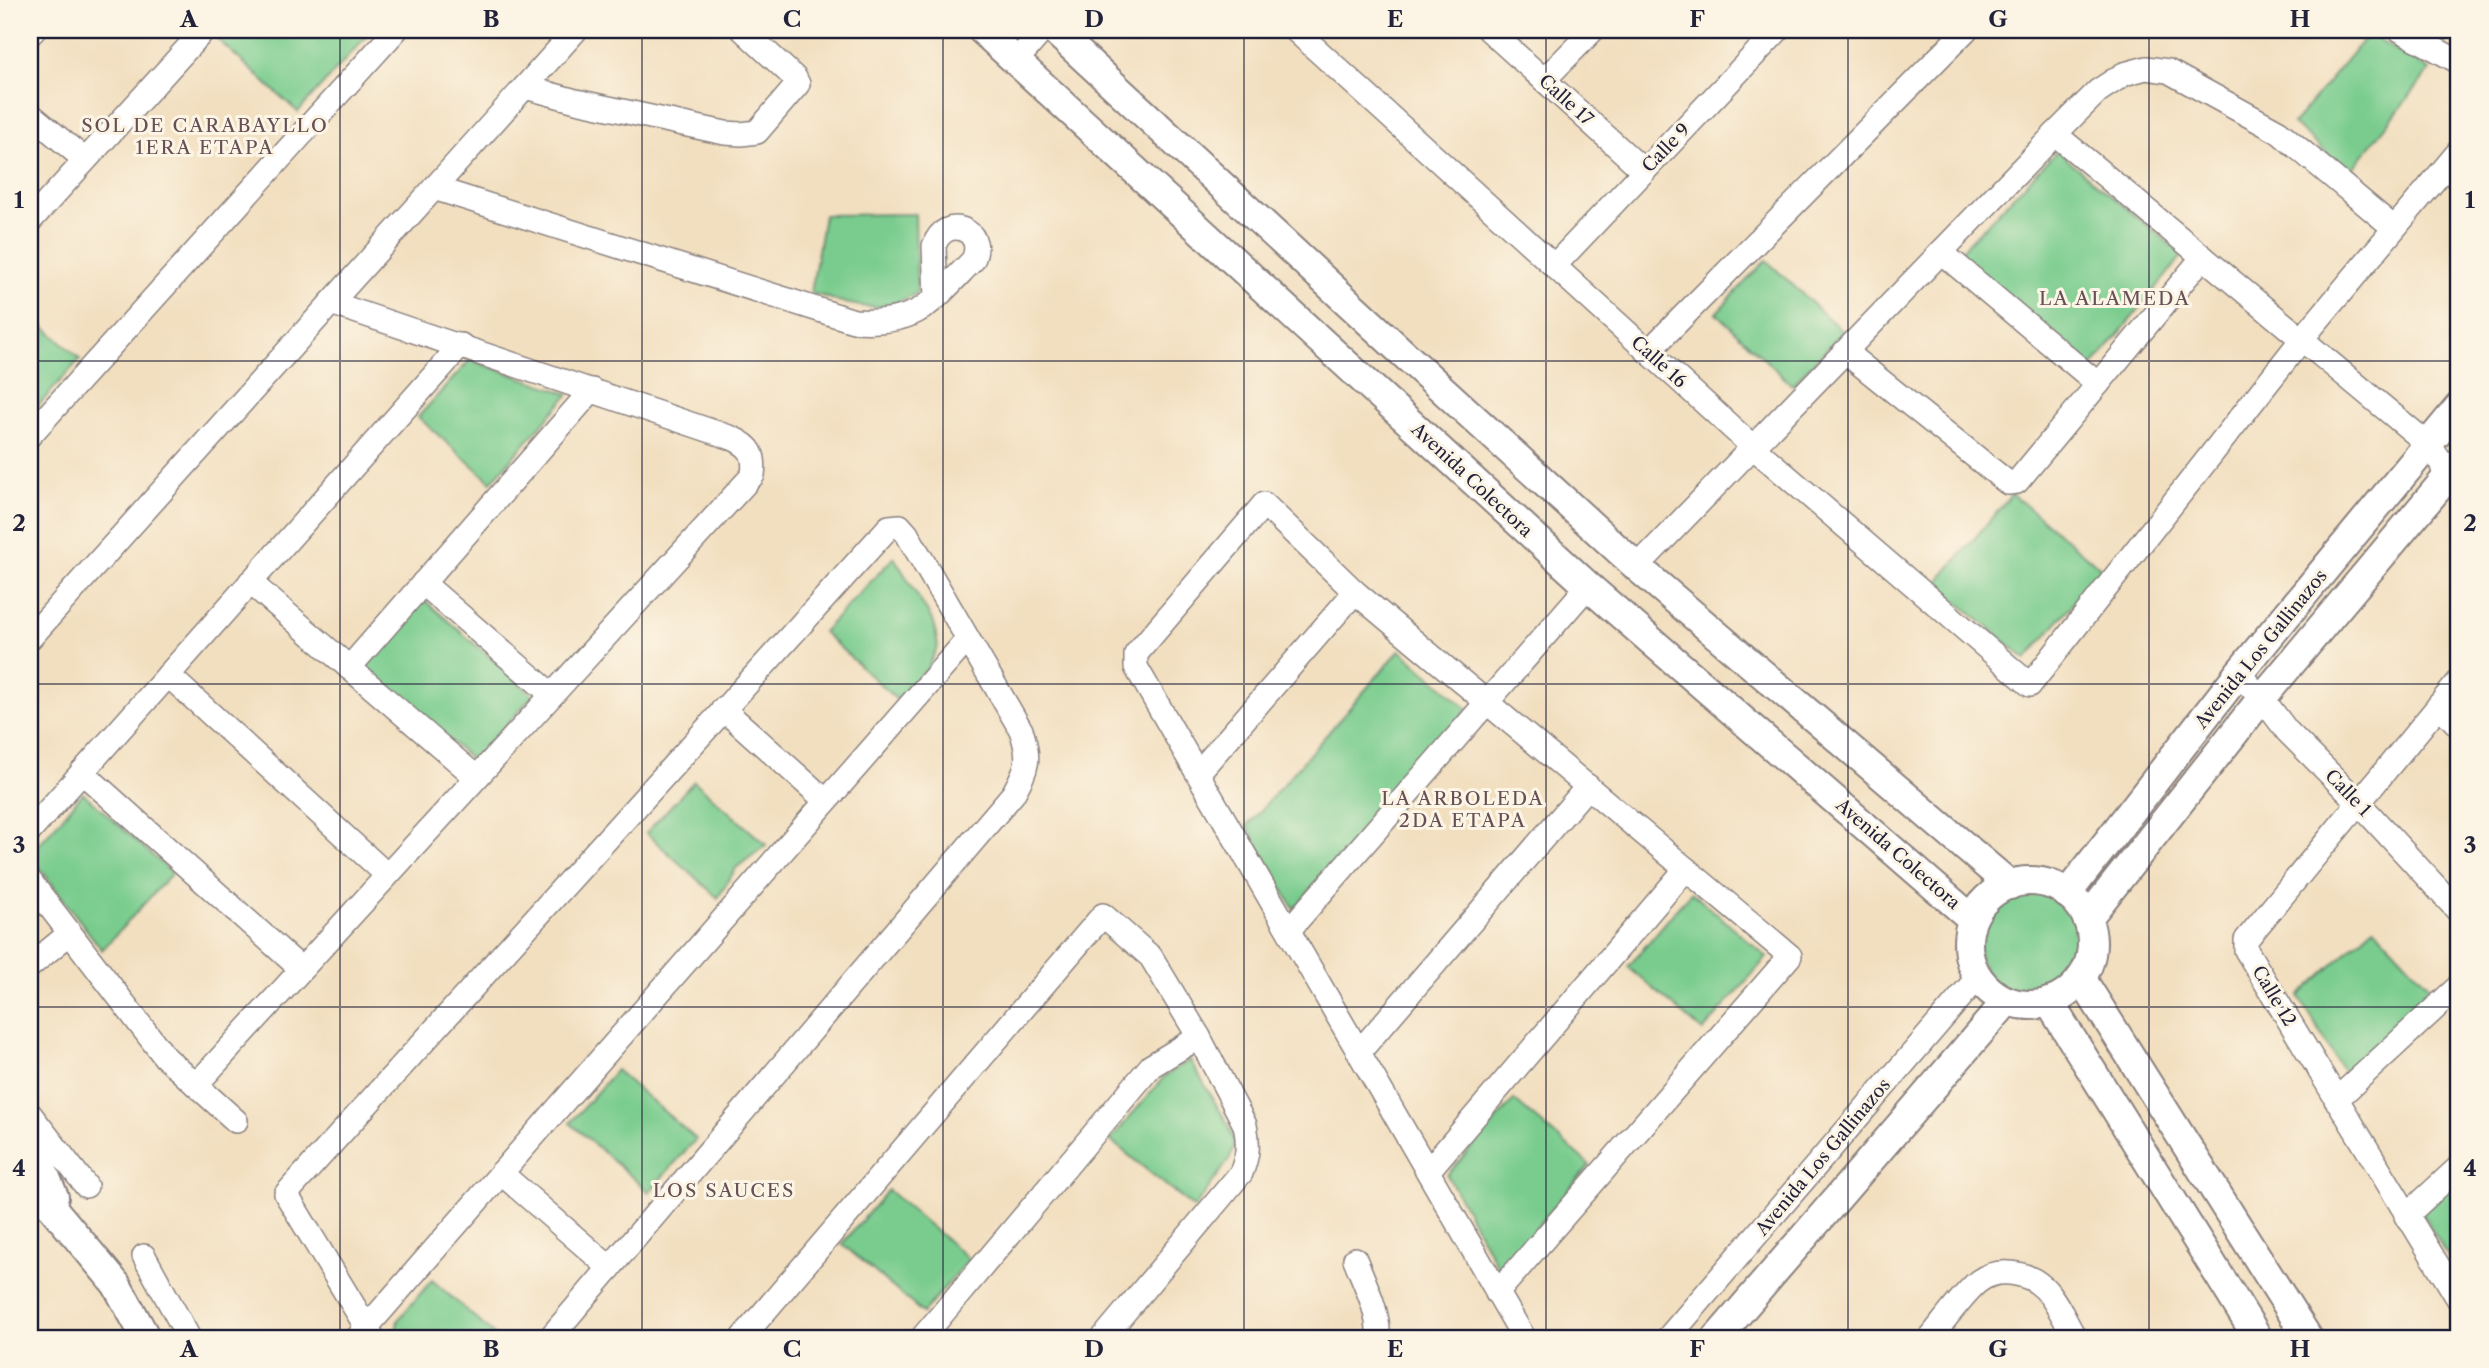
<svg xmlns="http://www.w3.org/2000/svg" width="2489" height="1368" font-family="'Libre Caslon Text',serif">
  <style>
    .green { fill: #79cc8e; stroke: #4e7764; stroke-width: 2 }
    .lines { fill: none; stroke-linecap: round; stroke-linejoin: round }
    .minor-casing { stroke: #8a807e; stroke-width: 26 }
    .tertiary-casing { stroke: #8a807e; stroke-width: 32 }
    .minor { stroke: #fff; stroke-width: 23 }
    .tertiary { stroke: #fff; stroke-width: 28 }
    .grid { fill: none; stroke: #22223b; stroke-width: 2; stroke-opacity: 0.55 }
    .labels { text-anchor: middle; dominant-baseline: central; stroke-width: 6; stroke-linejoin: round; paint-order: stroke }
    .street-label { font-size: 18px; fill: #22223b; stroke: #fcf5e5 }
    .neighbourhood-label { font-size: 19px; letter-spacing: 2px; fill: #665055; stroke: #fcf5e5 }
    .neatline { fill: none; stroke: #22223b; stroke-width: 2.5 }
    .grid-label { font-size: 23px; text-anchor: middle; font-weight: bold; fill: #22223b }
  </style>
  <rect width="100%" height="100%" fill="#fcf5e5"/>
  <filter id="ink" filterUnits="userSpaceOnUse"><feTurbulence type="fractalNoise" baseFrequency=".0143" numOctaves="2"/><feDisplacementMap in="SourceGraphic" scale="14" xChannelSelector="R" yChannelSelector="G"/><feConvolveMatrix kernelMatrix="1 2 1 2 8 2 1 2 1" color-interpolation-filters="sRGB"/></filter>
  <filter id="wash" filterUnits="userSpaceOnUse"><feTurbulence type="fractalNoise" baseFrequency=".00686" numOctaves="4" result="noise"/><feDisplacementMap in="SourceGraphic" scale="28" xChannelSelector="R" yChannelSelector="G"/><feGaussianBlur stdDeviation="1.57" result="paint"/><feColorMatrix in="noise" values="0 0 0 0 0 0 0 0 0 0 0 0 0 0 0 0 0 1.4 0 .05"/><feComposite in="paint" operator="in"/></filter>
  <g filter="url(#wash)">
    <rect width="100%" height="100%" fill="#f2dfc0"/>
    <g class="green">
      <path d="M 224,30 L 372,30 L 298,112 L 216,38 Z"/>
      <path d="M 2368,34 L 2430,70 L 2349,173 L 2293,124 Z"/>
      <path d="M 2057,151 L 2183,255 L 2092,367 L 1957,255 Z"/>
      <path d="M 915,214 L 917,293 C 874,317 855,305 811,293 L 824,215 Z"/>
      <path d="M 1766,260 L 1843,332 L 1792,385 L 1716,313 Z"/>
      <path d="M 30,314 L 80,359 L 30,415 Z"/>
      <path d="M 470,360 L 569,394 L 491,482 L 418,417 Z"/>
      <path d="M 2012,494 L 2102,569 L 2026,659 L 1936,584 Z"/>
      <path d="M 894,557 L 934,623 L 938,646 L 927,669 L 897,700 L 823,632 Z"/>
      <path d="M 422,598 L 533,695 L 474,762 L 363,665 Z"/>
      <path d="M 1400,650 L 1468,709 L 1294,909 L 1247,826 Z"/>
      <path d="M 694,781 L 766,845 L 736,868 L 718,898 L 646,833 Z"/>
      <path d="M 83,793 L 172,873 L 102,950 L 30,855 Z"/>
      <circle cx="2030" cy="944" r="52"/>
      <path d="M 1691,892 L 1767,957 L 1703,1031 L 1628,967 Z"/>
      <path d="M 2374,927 L 2439,997 L 2349,1082 L 2299,996 Z"/>
      <path d="M 1190,1060 L 1229,1126 L 1235,1144 L 1229,1160 L 1194,1208 L 1110,1140 L 1164,1077 Z"/>
      <path d="M 616,1070 L 696,1139 L 649,1192 L 570,1123 Z"/>
      <path d="M 1514,1100 L 1590,1165 L 1500,1271 L 1447,1175 Z"/>
      <path d="M 2459,1179 L 2459,1274 L 2422,1213 Z"/>
      <path d="M 888,1190 L 969,1259 L 923,1313 L 842,1244 Z"/>
      <path d="M 432,1280 L 498,1338 L 395,1338 L 398,1320 Z"/>
    </g>
  </g>
  <g filter="url(#ink)">
    <g class="lines">
      <g class="minor-casing">
        <g id="minor">
          <path d="M 1295,30 L 1753,447 L 2030,685 L 2302,339 L 2459,151"/>
          <path d="M 1489,30 L 1644,171"/>
          <path d="M 2400,30 L 2459,62"/>
          <path d="M 30,34 L 34,30"/>
          <path d="M 1016,61 L 1043,30"/>
          <path d="M 1544,80 L 1593,30"/>
          <path d="M 525,87 L 576,101 L 725,133 L 741,134 L 757,132 L 798,84 L 795,78 L 743,30"/>
          <path d="M 30,114 L 85,160"/>
          <path d="M 2055,134 L 2429,445 L 2441,462 L 2446,480"/>
          <path d="M 434,188 L 854,321 C 919,325 931,303 973,260 C 987,230 945,213 934,246 L 936,298"/>
          <path d="M 30,221 L 204,30"/>
          <path d="M 1941,252 L 2098,384"/>
          <path d="M 1554,266 L 1778,30"/>
          <path d="M 1648,352 L 1966,30"/>
          <path d="M 1845,352 L 2008,483 L 2017,482 L 2203,257"/>
          <path d="M 30,435 L 396,30"/>
          <path d="M 1637,567 L 2055,134 L 2098,91 L 2124,74 L 2146,68 L 2168,71 L 2279,132 L 2394,228"/>
          <path d="M 250,582 L 476,777"/>
          <path d="M 423,583 L 552,695"/>
          <path d="M 30,638 L 576,30"/>
          <path d="M 349,668 L 592,390"/>
          <path d="M 2238,674 L 2262,698 L 2287,731 L 2358,802 L 2459,912"/>
          <path d="M 168,675 L 387,875"/>
          <path d="M 2459,681 L 2246,940 L 2246,950 L 2459,1300"/>
          <path d="M 2439,705 L 2459,726"/>
          <path d="M 723,709 L 826,801"/>
          <path d="M 82,772 L 301,969"/>
          <path d="M 1198,773 L 1355,592"/>
          <path d="M 30,831 L 461,345"/>
          <path d="M 30,881 L 165,1057 L 236,1121"/>
          <path d="M 1289,930 L 1588,586"/>
          <path d="M 30,966 L 70,933"/>
          <path d="M 1360,1051 L 1588,786"/>
          <path d="M 196,1085 L 753,475 C 756,454 750,446 732,438 L 331,303"/>
          <path d="M 2336,1100 L 2459,986"/>
          <path d="M 30,1114 L 86,1186"/>
          <path d="M 1428,1171 L 1686,869"/>
          <path d="M 501,1173 L 610,1268"/>
          <path d="M 2406,1216 L 2459,1167"/>
          <path d="M 144,1256 L 189,1338"/>
          <path d="M 1355,1259 C 1364,1282 1380,1313 1378,1338"/>
          <path d="M 1497,1293 L 1790,956 L 1355,592 L 1264,504 L 1136,654 L 1136,667 L 1524,1338"/>
          <path d="M 359,1336 L 967,640"/>
          <path d="M 373,1338 L 286,1194 L 889,527 L 900,526 L 907,534 L 1021,730 C 1031,759 1028,767 1013,794 L 550,1338"/>
          <path d="M 742,1338 L 1103,915 L 1151,957 L 1199,1037 L 1245,1125 C 1249,1144 1248,1156 1241,1173 L 1103,1338"/>
          <path d="M 922,1338 L 1151,1066 L 1199,1037"/>
          <path d="M 1668,1338 L 1978,977"/>
          <path d="M 1930,1338 C 1941,1325 1966,1290 1979,1281 C 1998,1267 2028,1272 2044,1288 C 2057,1301 2066,1323 2075,1338"/>
        </g>
      </g>
      <g class="tertiary-casing">
        <g id="tertiary">
          <path d="M 982,30 L 1588,586 L 1972,919"/>
          <path d="M 1054,30 L 1406,356 L 1637,567 L 2010,885"/>
          <circle cx="2030" cy="943" r="62"/>
          <path d="M 2067,894 L 2238,674 L 2459,407"/>
          <path d="M 2087,919 L 2262,698 L 2459,463"/>
          <path d="M 2081,978 L 2308,1338"/>
          <path d="M 2049,1002 L 2258,1338"/>
          <path d="M 30,1140 L 54,1197"/>
          <path d="M 30,1181 L 116,1284 L 146,1338"/>
          <path d="M 1717,1338 L 2007,1001"/>
        </g>
      </g>
      <use href="#minor" class="minor"/>
      <use href="#tertiary" class="tertiary"/>
    </g>
  </g>
  <path class="grid" d="M 340,30 L 340,1338M 642,30 L 642,1338M 943,30 L 943,1338M 1244,30 L 1244,1338M 1546,30 L 1546,1338M 1848,30 L 1848,1338M 2149,30 L 2149,1338M 30,361 L 2459,361M 30,684 L 2459,684M 30,1007 L 2459,1007"/>
  <g class="labels">
    <g class="street-label">
      <text transform="translate(1566 100) rotate(42)">Calle 17</text>
      <text transform="translate(1666 148) rotate(-46)">Calle 9</text>
      <text transform="translate(1659 362) rotate(42)">Calle 16</text>
      <text transform="translate(1472 480) rotate(43)">Avenida Colectora</text>
      <text transform="translate(2261 649) rotate(-51)">Avenida Los Gallinazos</text>
      <text transform="translate(2348 793) rotate(46)">Calle 1</text>
      <text transform="translate(1898 854) rotate(41)">Avenida Colectora</text>
      <text transform="translate(2274 996) rotate(59)">Calle 12</text>
      <text transform="translate(1823 1157) rotate(-50)">Avenida Los Gallinazos</text>
    </g>
    <g class="neighbourhood-label">
      <text x="205" y="125">SOL DE CARABAYLLO<tspan x="205" dy="22">1ERA ETAPA</tspan></text>
      <text x="2115" y="298">LA ALAMEDA</text>
      <text x="1463" y="798">LA ARBOLEDA<tspan x="1463" dy="22">2DA ETAPA</tspan></text>
      <text x="724" y="1190">LOS SAUCES</text>
    </g>
  </g>
  <rect width="2489" height="1368" fill="none" stroke="#fcf5e5" stroke-width="77"/>
  <rect x="38" y="38" width="2412" height="1292" class="neatline"/>
  <g class="grid-label">
    <text x="189" y="27">A</text>
    <text x="491" y="27">B</text>
    <text x="792" y="27">C</text>
    <text x="1094" y="27">D</text>
    <text x="1395" y="27">E</text>
    <text x="1697" y="27">F</text>
    <text x="1998" y="27">G</text>
    <text x="2300" y="27">H</text>
    <text x="19" y="208">1</text>
    <text x="2470" y="208">1</text>
    <text x="19" y="531">2</text>
    <text x="2470" y="531">2</text>
    <text x="19" y="853">3</text>
    <text x="2470" y="853">3</text>
    <text x="19" y="1176">4</text>
    <text x="2470" y="1176">4</text>
    <text x="189" y="1357">A</text>
    <text x="491" y="1357">B</text>
    <text x="792" y="1357">C</text>
    <text x="1094" y="1357">D</text>
    <text x="1395" y="1357">E</text>
    <text x="1697" y="1357">F</text>
    <text x="1998" y="1357">G</text>
    <text x="2300" y="1357">H</text>
  </g>
</svg>
